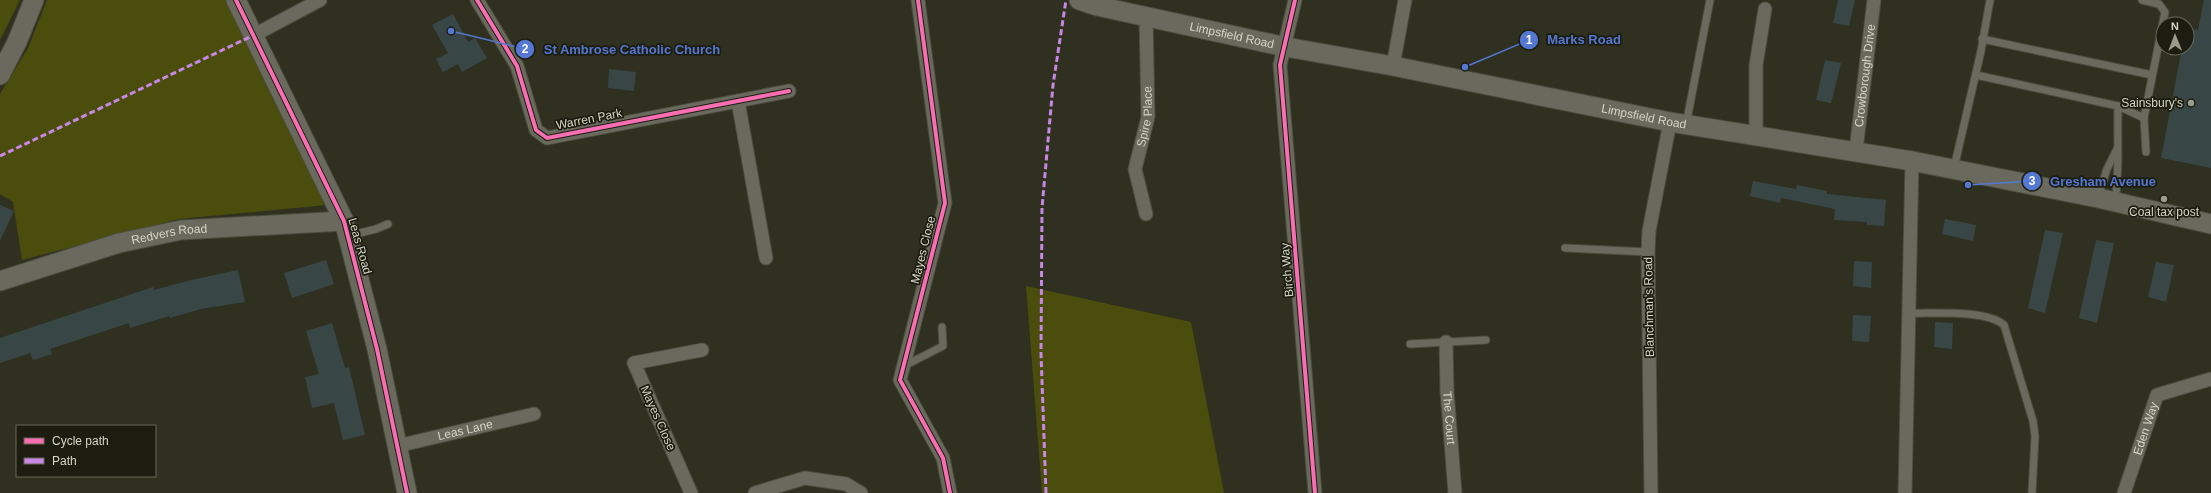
<svg xmlns="http://www.w3.org/2000/svg" width="2211" height="493" font-family="Helvetica,sans-serif">
  <style>
    .green { fill: #4a4d0b }
    .building { fill: #384746 }
    .lines { fill: none; stroke-linecap: round; stroke-linejoin: round }
    .lane-casing { stroke: #4b4c3e; stroke-width: 9 }
    .street-casing { stroke: #4b4c3e; stroke-width: 15 }
    .secondary-casing { stroke: #4b4c3e; stroke-width: 21 }
    .lane { stroke: #696a5d; stroke-width: 7 }
    .street { stroke: #696a5d; stroke-width: 13 }
    .secondary { stroke: #696a5d; stroke-width: 19 }
    .quiet { stroke: #c787e3; stroke-width: 3; stroke-dasharray: 6 3; stroke-linecap: butt }
    .cycleway-casing { stroke: #1c1d10; stroke-width: 6 }
    .cycleway { stroke: #f96db3; stroke-width: 4 }
    .poi-dot { fill: #9a9c8b; stroke: #1c1d10; stroke-width: 1.5 }
    .labels { text-anchor: middle; dominant-baseline: central; stroke-width: 3.5; stroke-linejoin: round; paint-order: stroke }
    .street-label { font-size: 12px; fill: #d4d6c4; stroke: #1c1d10 }
    .poi-label { font-size: 12px; fill: #d4d6c4; stroke: #1c1d10; text-anchor: end }
    .leader { fill: none; stroke: #5477d2; stroke-width: 1.5 }
    .callout-dot { fill: #5477d2; stroke: #1c1d10; stroke-width: 1.5 }
    .mark-label { font-size: 12px; text-anchor: middle; font-weight: bold; fill: #fff }
    .callout-label { font-size: 13px; text-anchor: middle; font-weight: bold; fill: #5477d2; stroke: #1c1d10; stroke-width: 3.5; stroke-linejoin: round; paint-order: stroke }
  </style>
  <rect width="100%" height="100%" fill="#2f3020"/>
  <g class="green">
    <path d="M 0,0 L 20,0 L 0,40 Z"/>
    <path d="M 47,0 L 230,0 L 327,205 L 179,219 L 22,260 L 13,202 L 0,194 L 0,94 L 28,48 Z"/>
    <path d="M 1026,286 L 1191,322 L 1224,493 L 1042,493 Z"/>
  </g>
  <g class="building">
    <path d="M 1838,0 L 1855,0 L 1849,26 L 1833,23 Z"/>
    <path d="M 2204,0 L 2211,0 L 2211,168 L 2161,158 L 2182,48 L 2187,48 L 2187,28 L 2198,30 Z"/>
    <path d="M 453,14 L 468,42 L 475,38 L 487,58 L 462,72 L 458,64 L 443,72 L 436,59 L 448,53 L 432,25 Z"/>
    <path d="M 1825,60 L 1841,63 L 1831,103 L 1816,100 Z"/>
    <path d="M 609,69 L 636,72 L 634,91 L 608,88 Z"/>
    <path d="M 1753,181 L 1796,189 L 1797,185 L 1827,191 L 1827,194 L 1886,200 L 1884,226 L 1867,225 L 1867,222 L 1834,220 L 1835,209 L 1781,198 L 1780,203 L 1750,196 Z"/>
    <path d="M 0,205 L 14,211 L 0,241 Z"/>
    <path d="M 1945,219 L 1976,225 L 1973,241 L 1942,234 Z"/>
    <path d="M 2045,230 L 2063,233 L 2045,313 L 2028,308 Z"/>
    <path d="M 2096,240 L 2114,243 L 2097,323 L 2079,318 Z"/>
    <path d="M 326,260 L 334,284 L 292,298 L 284,273 Z"/>
    <path d="M 1854,261 L 1872,262 L 1871,288 L 1853,286 Z"/>
    <path d="M 2156,262 L 2174,265 L 2166,302 L 2148,297 Z"/>
    <path d="M 238,270 L 245,302 L 201,309 L 170,318 L 169,316 L 130,328 L 129,323 L 50,349 L 52,354 L 33,360 L 30,353 L 0,363 L 0,338 L 153,287 L 154,290 L 191,280 Z"/>
    <path d="M 1853,315 L 1871,316 L 1869,342 L 1852,341 Z"/>
    <path d="M 1935,322 L 1953,323 L 1952,349 L 1934,347 Z"/>
    <path d="M 332,323 L 345,368 L 349,367 L 365,435 L 343,440 L 334,403 L 312,408 L 305,377 L 319,374 L 306,331 Z"/>
  </g>
  <g class="lines">
    <g class="lane-casing">
      <g id="lane">
        <path d="M 2142,0 L 2159,4 L 2165,12 L 2144,118 L 2146,152"/>
        <path d="M 1982,39 L 2152,75"/>
        <path d="M 1976,75 L 2118,106 L 2144,118"/>
        <path d="M 1686,125 L 1710,0"/>
        <path d="M 1954,168 L 1981,51 L 1990,0"/>
        <path d="M 2098,197 L 2107,169 L 2117,149"/>
        <path d="M 2115,201 C 2120,169 2117,138 2118,106"/>
        <path d="M 348,236 L 376,229 L 388,224"/>
        <path d="M 1565,248 L 1648,252"/>
        <path d="M 1909,313 C 1933,314 1985,309 2004,325 L 2033,421 L 2035,436 L 2032,493"/>
        <path d="M 1410,344 L 1486,340"/>
        <path d="M 904,366 L 943,346 L 942,327"/>
      </g>
    </g>
    <g class="street-casing">
      <g id="street">
        <path d="M 477,0 L 517,66 L 536,130 L 547,138 L 789,91"/>
        <path d="M 918,0 L 945,203 L 900,380 L 943,458 L 950,493"/>
        <path d="M 1295,0 L 1280,65 L 1315,493"/>
        <path d="M 254,35 L 320,0"/>
        <path d="M 1393,66 L 1405,0"/>
        <path d="M 738,101 L 766,258"/>
        <path d="M 1756,135 L 1756,65 L 1765,9"/>
        <path id="s1" d="M 1856,150 L 1874,0"/>
        <path id="s2" d="M 1146,214 L 1135,169 L 1148,117 L 1146,17"/>
        <path id="s3" d="M 1446,342 L 1447,391 L 1455,493"/>
        <path id="s4" d="M 397,446 L 534,414"/>
        <path d="M 691,493 L 634,363 L 702,350"/>
        <path d="M 755,493 L 805,478 L 846,484 L 861,493"/>
        <path d="M 1651,493 L 1648,252 L 1649,231 L 1670,122"/>
        <path d="M 1905,493 L 1912,161"/>
        <path id="s5" d="M 2124,493 L 2157,395 L 2211,379"/>
      </g>
    </g>
    <g class="secondary-casing">
      <g id="secondary">
        <path d="M 236,0 L 344,221 L 377,349 L 407,493"/>
        <path id="s6" d="M 1079,0 L 1097,6 L 1286,47 L 1393,66 L 1670,122 L 1912,161 L 2098,198 L 2211,224"/>
        <path d="M 0,75 L 17,42 L 34,0"/>
        <path id="s7" d="M 0,281 L 119,243 L 181,230 L 344,221"/>
      </g>
    </g>
    <use href="#lane" class="lane"/>
    <use href="#street" class="street"/>
    <use href="#secondary" class="secondary"/>
    <g class="quiet">
      <path d="M 0,156 L 254,35"/>
      <path d="M 1046,493 L 1041,353 L 1042,208 L 1053,85 L 1066,0"/>
    </g>
    <g class="cycleway-casing">
      <g id="cycleway">
        <path d="M 236,0 L 344,221 L 377,349 L 407,493"/>
        <path d="M 477,0 L 517,66 L 536,130 L 547,138 L 789,91"/>
        <path d="M 918,0 L 945,203 L 900,380 L 943,458 L 950,493"/>
        <path d="M 1295,0 L 1280,65 L 1315,493"/>
      </g>
    </g>
    <use href="#cycleway" class="cycleway"/>
  </g>
  <g class="poi-dot">
    <circle cx="2191" cy="103" r="4"/>
    <circle cx="2164" cy="199" r="4"/>
  </g>
  <g class="labels">
    <g class="street-label">
      <text stroke="none"><textPath href="#s6" startOffset="157">Limpsfield Road</textPath></text>
      <text stroke="none"><textPath href="#s1" startOffset="75">Crowborough Drive</textPath></text>
      <text stroke="none"><textPath href="#s2" startOffset="100">Spire Place</textPath></text>
      <text stroke="none"><textPath href="#s6" startOffset="577">Limpsfield Road</textPath></text>
      <text transform="translate(589 119) rotate(-11)">Warren Park</text>
      <text stroke="none"><textPath href="#s7" startOffset="176">Redvers Road</textPath></text>
      <text transform="translate(360 246) rotate(74)">Leas Road</text>
      <text transform="translate(923 250) rotate(-76)">Mayes Close</text>
      <text transform="translate(1287 270) rotate(-95)">Birch Way</text>
      <text transform="translate(1649 307) rotate(-91)">Blanchman's Road</text>
      <text transform="translate(658 418) rotate(66)">Mayes Close</text>
      <text stroke="none"><textPath href="#s3" startOffset="76">The Court</textPath></text>
      <text stroke="none"><textPath href="#s5" startOffset="68">Eden Way</textPath></text>
      <text stroke="none"><textPath href="#s4" startOffset="70">Leas Lane</textPath></text>
    </g>
    <g class="poi-label">
      <text x="2183" y="103">Sainsbury's</text>
      <text x="2164" y="212" text-anchor="middle">Coal tax post</text>
    </g>
  </g>
  <path class="leader" d="M1465 67L1529 40M451 31L525 49M1968 185L2032 181"/>
  <g class="callout-dot">
    <circle cx="1465" cy="67" r="4"/>
    <circle cx="451" cy="31" r="4"/>
    <circle cx="1968" cy="185" r="4"/>
    <circle cx="1529" cy="40" r="10"/>
    <circle cx="525" cy="49" r="10"/>
    <circle cx="2032" cy="181" r="10"/>
  </g>
  <g class="mark-label">
    <text x="1529" y="44">1</text>
    <text x="525" y="53">2</text>
    <text x="2032" y="185">3</text>
  </g>
  <g class="callout-label">
    <text x="1584" y="44">Marks Road</text>
    <text x="632" y="54">St Ambrose Catholic Church</text>
    <text x="2103" y="186">Gresham Avenue</text>
  </g>
  <rect x="16" y="425" width="140" height="52" fill="#1c1d10" stroke="#666758"/>
  <rect x="24" y="438" width="20" height="6" fill="#f96db3" stroke="#666758"/>
  <text x="52" y="445" font-size="12" fill="#d4d6c4">Cycle path</text>
  <rect x="24" y="458" width="20" height="6" fill="#c787e3" stroke="#666758"/>
  <text x="52" y="465" font-size="12" fill="#d4d6c4">Path</text>
  <g transform="translate(2175 36) rotate(359)"><circle r="19" fill="#1c1d10" stroke="#666758"/>
  <path d="M0-3L7 15L0 10L-7 15Z" fill="#9a9c8b"/>
  <text y="-6" font-size="11" font-weight="bold" text-anchor="middle" fill="#d4d6c4">N</text>
  </g>
</svg>
